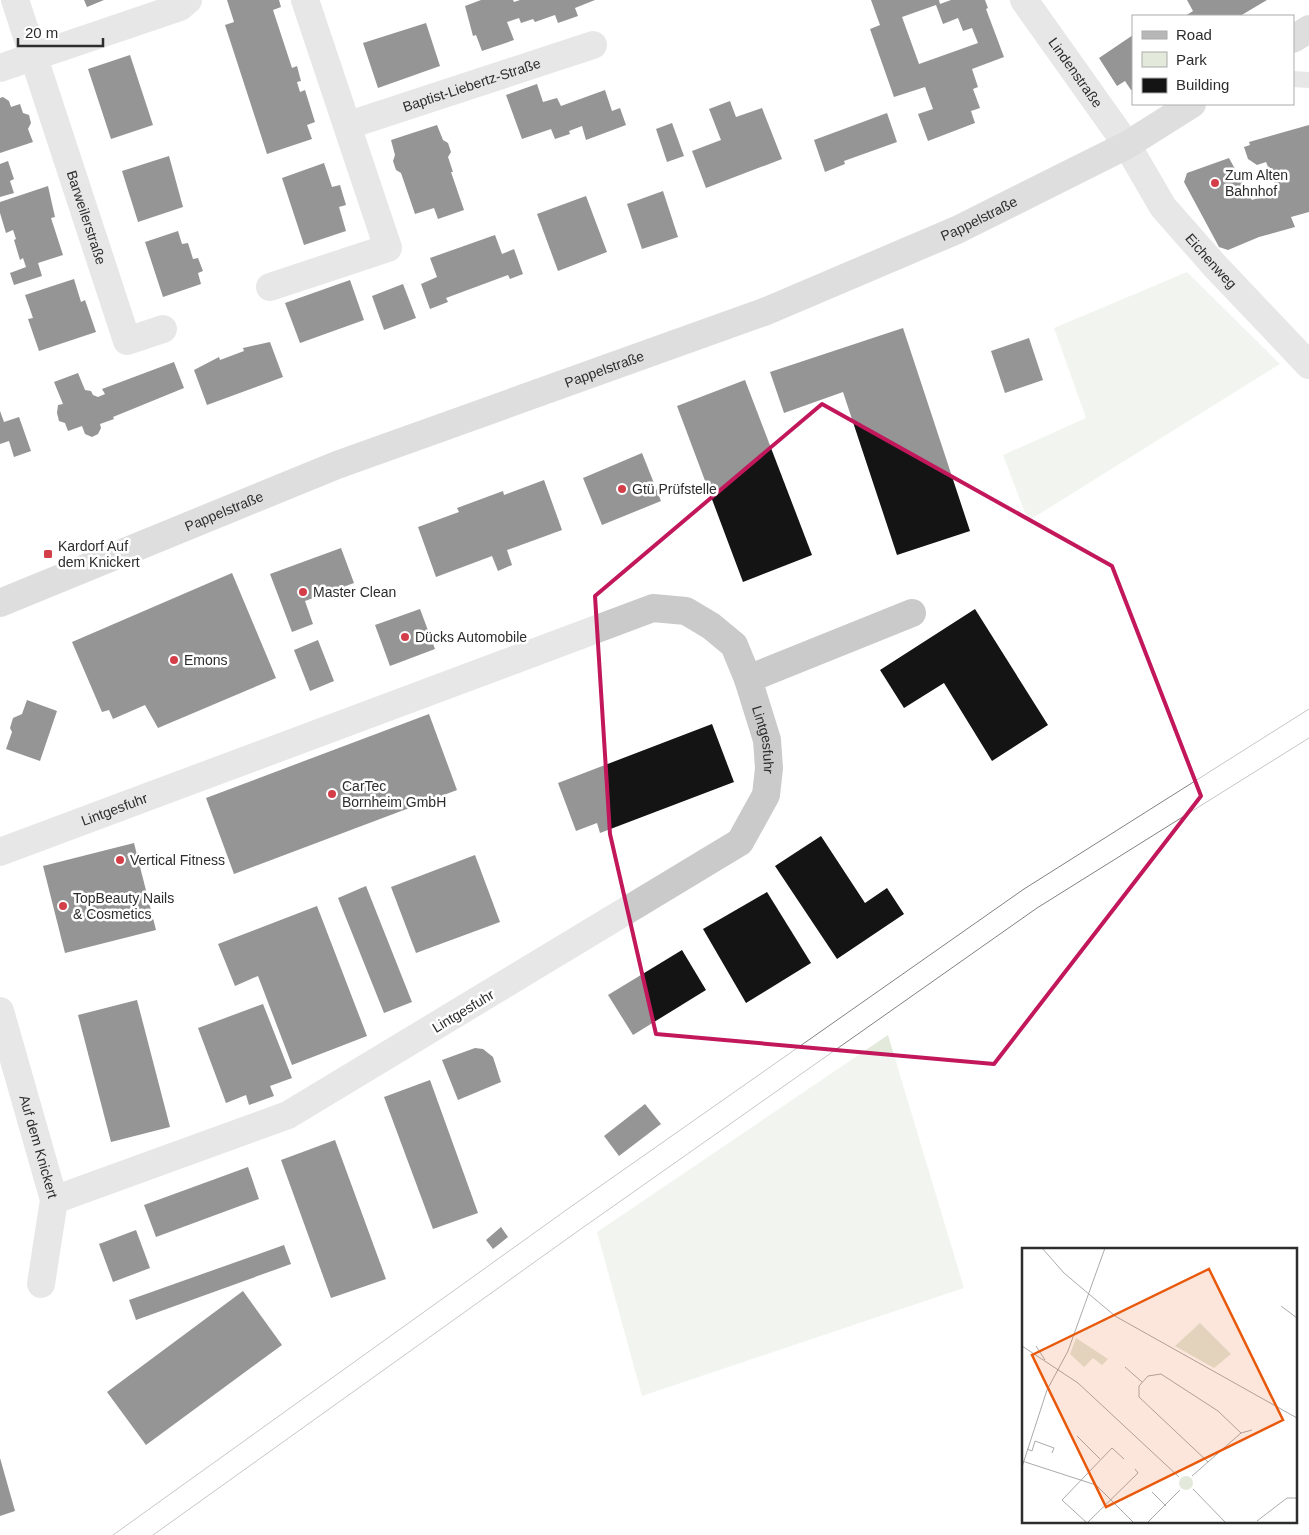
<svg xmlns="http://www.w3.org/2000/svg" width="1309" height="1535" font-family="Helvetica,sans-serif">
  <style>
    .green { fill: #e3e9db }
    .building { fill: #141414; fill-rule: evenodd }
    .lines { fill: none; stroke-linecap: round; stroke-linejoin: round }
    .service { stroke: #cacaca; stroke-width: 16 }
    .minor { stroke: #cacaca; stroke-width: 28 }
    .tertiary { stroke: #cacaca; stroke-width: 28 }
    .secondary { stroke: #b7b7b7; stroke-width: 28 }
    .tram { stroke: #828282; stroke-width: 1 }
    .marked { fill: none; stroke: #c2185b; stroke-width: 4; stroke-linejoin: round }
    .poi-dot { fill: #d43e49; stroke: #fff; stroke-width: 2 }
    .labels { text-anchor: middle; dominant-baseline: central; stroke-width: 5; stroke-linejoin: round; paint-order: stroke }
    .street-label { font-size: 14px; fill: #2d2d2d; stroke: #fff }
    .poi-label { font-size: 14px; fill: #2d2d2d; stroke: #fff; text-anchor: start }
    .inset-road { fill: none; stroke: #ababab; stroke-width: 1 }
    .view { fill: #e8590c; fill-opacity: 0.15; stroke: #e8590c; stroke-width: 2.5 }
    .inset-edge { fill: none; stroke: #2d2d2d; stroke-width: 2.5 }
  </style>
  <rect width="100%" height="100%" fill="#fff"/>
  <g class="green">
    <path d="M 1187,272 L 1280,364 L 1028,521 L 1003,455 L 1086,418 L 1054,328 Z"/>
    <path d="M 888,1035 L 964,1288 L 642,1396 L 597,1232 Z"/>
  </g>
  <g class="building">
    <path d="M 84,0 L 104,0 L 87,7 Z"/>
    <path d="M 227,0 L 279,0 L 281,7 L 273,10 L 292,68 L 297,66 L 301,81 L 297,82 L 300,92 L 305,90 L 315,122 L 307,125 L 312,139 L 267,154 L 225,25 L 234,22 Z"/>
    <path d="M 481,0 L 513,0 L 514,2 L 520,0 L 595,0 L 575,8 L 578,16 L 558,23 L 555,15 L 535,22 L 533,19 L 521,23 L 519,18 L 507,22 L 514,40 L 482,51 L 476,35 L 473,36 L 465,6 Z"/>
    <path d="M 871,0 L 939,0 L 940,4 L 951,0 L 985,0 L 988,8 L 986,9 L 1004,57 L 972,69 L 978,87 L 973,89 L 980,108 L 971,111 L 975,123 L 928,141 L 918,114 L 933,109 L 925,87 L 894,97 L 870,29 L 880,25 ZM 936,5 L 943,24 L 958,18 L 963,31 L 972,28 L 978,43 L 919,64 L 902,17 Z"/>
    <path d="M 1187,0 L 1267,0 L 1240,16 L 1185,16 L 1193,11 Z"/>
    <path d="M 426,23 L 440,66 L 378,88 L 363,43 Z"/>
    <path d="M 1133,35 L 1133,90 L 1131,90 L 1125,81 L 1117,86 L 1099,58 Z"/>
    <path d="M 130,55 L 153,125 L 111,139 L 88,69 Z"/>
    <path d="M 537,84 L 543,102 L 557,98 L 561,106 L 605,90 L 612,111 L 620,108 L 626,125 L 586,140 L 582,126 L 569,131 L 570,134 L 555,139 L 551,129 L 522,139 L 506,95 Z"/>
    <path d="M 3,97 L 9,101 L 11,107 L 20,104 L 23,113 L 29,115 L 31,123 L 28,129 L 33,142 L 0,153 L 0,98 Z"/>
    <path d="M 730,101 L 736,117 L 762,108 L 782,159 L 706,188 L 692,151 L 721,140 L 709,109 Z"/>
    <path d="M 887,113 L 897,142 L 844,161 L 845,164 L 825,172 L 814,140 Z"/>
    <path d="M 672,123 L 684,156 L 667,162 L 656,129 Z"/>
    <path d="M 437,125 L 443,140 L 448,143 L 451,152 L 448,157 L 453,172 L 451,172 L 464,210 L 438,219 L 434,208 L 415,214 L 401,173 L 396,170 L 393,161 L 395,155 L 391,140 Z"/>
    <path d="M 1309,125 L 1309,212 L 1291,217 L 1295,227 L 1259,237 L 1228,250 L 1219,247 L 1184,182 L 1187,173 L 1229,158 L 1252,200 L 1278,191 L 1266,162 L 1257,165 L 1248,159 L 1244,147 L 1250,145 L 1249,142 Z"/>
    <path d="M 169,156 L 183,207 L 138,222 L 122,171 Z"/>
    <path d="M 8,161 L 14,179 L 10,181 L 14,193 L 0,197 L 0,164 Z"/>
    <path d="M 324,163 L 332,187 L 340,185 L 346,205 L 339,207 L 346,231 L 304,245 L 282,178 Z"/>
    <path d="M 48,186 L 55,217 L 51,218 L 63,255 L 38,263 L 42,276 L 14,285 L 10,273 L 26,267 L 23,258 L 20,260 L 14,240 L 16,239 L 13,230 L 6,233 L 0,213 L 0,202 Z"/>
    <path d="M 663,191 L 678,237 L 642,249 L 627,204 Z"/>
    <path d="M 586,196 L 607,252 L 558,271 L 537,214 Z"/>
    <path d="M 178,231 L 182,244 L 188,243 L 193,259 L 198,258 L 203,271 L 198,273 L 201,284 L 163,297 L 145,242 Z"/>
    <path d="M 495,235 L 502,254 L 514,249 L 523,274 L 510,279 L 508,275 L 446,298 L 448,302 L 430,309 L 421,284 L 437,277 L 430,258 Z"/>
    <path d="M 74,279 L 81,302 L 85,300 L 96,332 L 39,351 L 28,319 L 33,318 L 25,295 Z"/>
    <path d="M 350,280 L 364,320 L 300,343 L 285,303 Z"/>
    <path d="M 403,284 L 416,318 L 384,330 L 372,296 Z"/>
    <path d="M 903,328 L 970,531 L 897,555 L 843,392 L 784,413 L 770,372 Z"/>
    <path d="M 1029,338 L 1043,380 L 1005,393 L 991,351 Z"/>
    <path d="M 270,342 L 283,377 L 207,405 L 194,370 L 219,357 L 220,360 L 244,351 L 243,348 Z"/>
    <path d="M 174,362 L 184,388 L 113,417 L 114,419 L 100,424 L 101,428 L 98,434 L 92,437 L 85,434 L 82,426 L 68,431 L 65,423 L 59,421 L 57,413 L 58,405 L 63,404 L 54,382 L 78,373 L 85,390 L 91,391 L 93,395 L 98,397 L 105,394 L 102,389 Z"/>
    <path d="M 745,380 L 812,555 L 743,582 L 677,406 Z"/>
    <path d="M 0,411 L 4,422 L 19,417 L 31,451 L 14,457 L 9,441 L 0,444 Z"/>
    <path d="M 642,453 L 661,501 L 602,525 L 583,478 Z"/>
    <path d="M 544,480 L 562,530 L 507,550 L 512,565 L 498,571 L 492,556 L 436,577 L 418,527 L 459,512 L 457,508 L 503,491 L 504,495 Z"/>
    <path d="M 341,548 L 354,583 L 305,601 L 313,624 L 292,632 L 270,574 Z"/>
    <path d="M 232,573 L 276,678 L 158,728 L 145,705 L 113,719 L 109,710 L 102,712 L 72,642 Z"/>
    <path d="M 420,609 L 435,649 L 390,666 L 375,625 Z"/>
    <path d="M 975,609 L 1048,725 L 992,761 L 944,683 L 904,708 L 880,670 Z"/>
    <path d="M 318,640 L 334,681 L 310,691 L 294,650 Z"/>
    <path d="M 27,700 L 57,711 L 40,761 L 6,749 L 12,732 L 10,728 L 13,718 L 22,714 Z"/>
    <path d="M 429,714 L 457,790 L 234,874 L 206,798 Z"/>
    <path d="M 712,724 L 734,782 L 600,833 L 597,823 L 576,831 L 558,783 Z"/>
    <path d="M 821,836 L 865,903 L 887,888 L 904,914 L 837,959 L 775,866 Z"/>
    <path d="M 134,843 L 156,930 L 65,953 L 43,866 Z"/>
    <path d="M 475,855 L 500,922 L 416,953 L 391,887 Z"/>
    <path d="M 366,886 L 412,1002 L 384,1013 L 338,898 Z"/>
    <path d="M 767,892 L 811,963 L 746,1003 L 703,929 Z"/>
    <path d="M 317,906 L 367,1036 L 292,1065 L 258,976 L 235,986 L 218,944 Z"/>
    <path d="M 682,950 L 706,990 L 633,1035 L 608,995 Z"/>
    <path d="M 137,1000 L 170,1127 L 111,1142 L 78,1015 Z"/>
    <path d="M 263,1004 L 292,1078 L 270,1086 L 274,1096 L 249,1105 L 246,1095 L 226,1103 L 198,1028 Z"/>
    <path d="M 475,1048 L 483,1049 L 493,1057 L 501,1082 L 458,1100 L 442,1060 Z"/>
    <path d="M 430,1080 L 478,1213 L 433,1229 L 384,1097 Z"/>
    <path d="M 645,1104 L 661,1124 L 619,1156 L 604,1136 Z"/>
    <path d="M 335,1140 L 386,1279 L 331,1298 L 281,1160 Z"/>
    <path d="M 248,1167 L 259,1199 L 156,1237 L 144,1205 Z"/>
    <path d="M 501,1227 L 508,1237 L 493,1249 L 486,1240 Z"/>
    <path d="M 136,1230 L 150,1268 L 113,1282 L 99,1244 Z"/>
    <path d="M 284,1245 L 291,1264 L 136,1320 L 129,1300 Z"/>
    <path d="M 243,1291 L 282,1345 L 146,1445 L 107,1392 Z"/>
    <path d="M 0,1458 L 15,1511 L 0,1516 Z"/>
  </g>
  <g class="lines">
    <path class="service" d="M 1293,79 L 1309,80"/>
    <g class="minor">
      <path id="s1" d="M 15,0 L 127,341 L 163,329"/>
      <path d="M 0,68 L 180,7 L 188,0"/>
      <path id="s2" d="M 349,125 L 593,45"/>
      <path id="s3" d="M 1127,145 L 1163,207 L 1215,266 L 1309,365"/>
      <path d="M 270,287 L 388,248 L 305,0"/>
      <path d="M 748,679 L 912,613"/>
      <path id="s4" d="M 0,852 L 653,608 L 686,611 L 711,626 L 734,645 L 748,679 L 767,740 L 769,768 L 766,795 L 740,842 L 288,1115 L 54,1200"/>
      <path id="s5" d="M 0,1011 L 54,1200 L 41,1284"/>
    </g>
    <path class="tertiary" id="s6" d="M 1024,0 L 1127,145"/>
    <g class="secondary">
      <path d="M 1293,39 L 1309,29"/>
      <path id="s7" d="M 0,603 L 337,465 L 764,312 L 957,230 L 1127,145 L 1192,104"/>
    </g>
    <g class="tram">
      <path d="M 113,1535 L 569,1208 L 1024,889 L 1309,709"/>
      <path d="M 153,1535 L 578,1231 L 1037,908 L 1309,738"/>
    </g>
  </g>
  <path d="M0 0H1309V1535H0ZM 822,404 L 1112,566 L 1201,796 L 994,1064 L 656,1034 L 610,834 L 595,596 Z" fill="#fff" fill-opacity=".55" fill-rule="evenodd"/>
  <path class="marked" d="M 822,404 L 1112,566 L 1201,796 L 994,1064 L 656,1034 L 610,834 L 595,596 Z"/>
  <g class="poi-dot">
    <circle cx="1215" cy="183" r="5"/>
    <circle cx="622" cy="489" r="5"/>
    <rect x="43" y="549" width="10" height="10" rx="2.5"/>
    <circle cx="303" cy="592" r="5"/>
    <circle cx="405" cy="637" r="5"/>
    <circle cx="174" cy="660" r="5"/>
    <circle cx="332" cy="794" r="5"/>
    <circle cx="120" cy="860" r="5"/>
    <circle cx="63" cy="906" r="5"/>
  </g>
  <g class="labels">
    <g class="street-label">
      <text stroke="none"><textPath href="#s6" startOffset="89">Lindenstraße</textPath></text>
      <text stroke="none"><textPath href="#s2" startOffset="129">Baptist-Liebertz-Straße</textPath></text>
      <text stroke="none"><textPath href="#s1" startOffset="229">Barweilerstraße</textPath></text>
      <text stroke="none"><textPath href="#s7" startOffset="1052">Pappelstraße</textPath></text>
      <text stroke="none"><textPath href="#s3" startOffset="144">Eichenweg</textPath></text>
      <text stroke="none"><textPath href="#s7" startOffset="648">Pappelstraße</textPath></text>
      <text stroke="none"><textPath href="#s7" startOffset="242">Pappelstraße</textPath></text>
      <text stroke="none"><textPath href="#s4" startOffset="889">Lintgesfuhr</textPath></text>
      <text stroke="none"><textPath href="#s4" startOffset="122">Lintgesfuhr</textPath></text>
      <text transform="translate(463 1011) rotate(-31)">Lintgesfuhr</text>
      <text stroke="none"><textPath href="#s5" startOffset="141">Auf dem Knickert</textPath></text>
    </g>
    <g class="poi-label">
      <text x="1225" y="175">Zum Alten<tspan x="1225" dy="16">Bahnhof</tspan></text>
      <text x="632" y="489">Gtü Prüfstelle</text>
      <text x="58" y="546">Kardorf Auf<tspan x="58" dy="16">dem Knickert</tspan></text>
      <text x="313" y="592">Master Clean</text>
      <text x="415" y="637">Dücks Automobile</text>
      <text x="184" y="660">Emons</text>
      <text x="342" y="786">CarTec<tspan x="342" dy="16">Bornheim GmbH</tspan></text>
      <text x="130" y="860">Vertical Fitness</text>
      <text x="73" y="898">TopBeauty Nails<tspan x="73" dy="16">&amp; Cosmetics</tspan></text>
    </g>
  </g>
  <g transform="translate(1022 1248)">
    <rect width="275" height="275" fill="#fff"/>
    <path d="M 178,75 L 209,106 L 192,120 L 153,98 ZM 54,90 L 86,111 L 80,117 L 71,110 L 62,119 L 48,106 ZM157 235a7 7 0 1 1 14 0a7 7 0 1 1-14 0Z" fill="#e3e9db"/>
    <path class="inset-road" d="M 20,0 L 42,25 L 93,68 L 275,170M 259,58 L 275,70M 0,98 L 56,135 L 157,229M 14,98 L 23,112M 103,119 L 120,134M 55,188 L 78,211M 5,201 L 10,203 L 13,193 L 32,200 L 30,205M 102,211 L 90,200 L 40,252 L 65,275 L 116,225 L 113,221M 0,213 L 74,237 L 112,275M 186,214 L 117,149 L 117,138 L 126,128 L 139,126 L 196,163 L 219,185M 0,219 L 25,142 L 46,103 L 83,0M 170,228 L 219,185 L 230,182M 171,241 L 204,275M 130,244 L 144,258M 235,273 L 265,250 L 275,250M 125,275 L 158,242"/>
    <path class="view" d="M 187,21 L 261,172 L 84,259 L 10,107 Z"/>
    <rect width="275" height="275" class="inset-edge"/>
  </g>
  <rect x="1132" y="15" width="162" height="90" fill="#ffffff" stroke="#ababab"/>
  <rect x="1142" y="31" width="25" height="8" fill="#b7b7b7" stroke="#ababab"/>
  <text x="1176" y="40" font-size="15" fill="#2d2d2d">Road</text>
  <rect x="1142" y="52" width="25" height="15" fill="#e3e9db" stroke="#ababab"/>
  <text x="1176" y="65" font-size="15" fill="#2d2d2d">Park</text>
  <rect x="1142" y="78" width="25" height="15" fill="#141414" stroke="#ababab"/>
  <text x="1176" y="90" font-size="15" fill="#2d2d2d">Building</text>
  <path d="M18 38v8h85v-8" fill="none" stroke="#2d2d2d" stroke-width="2.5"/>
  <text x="25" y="38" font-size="15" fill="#2d2d2d" stroke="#ffffff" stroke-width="4" paint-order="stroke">20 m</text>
</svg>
